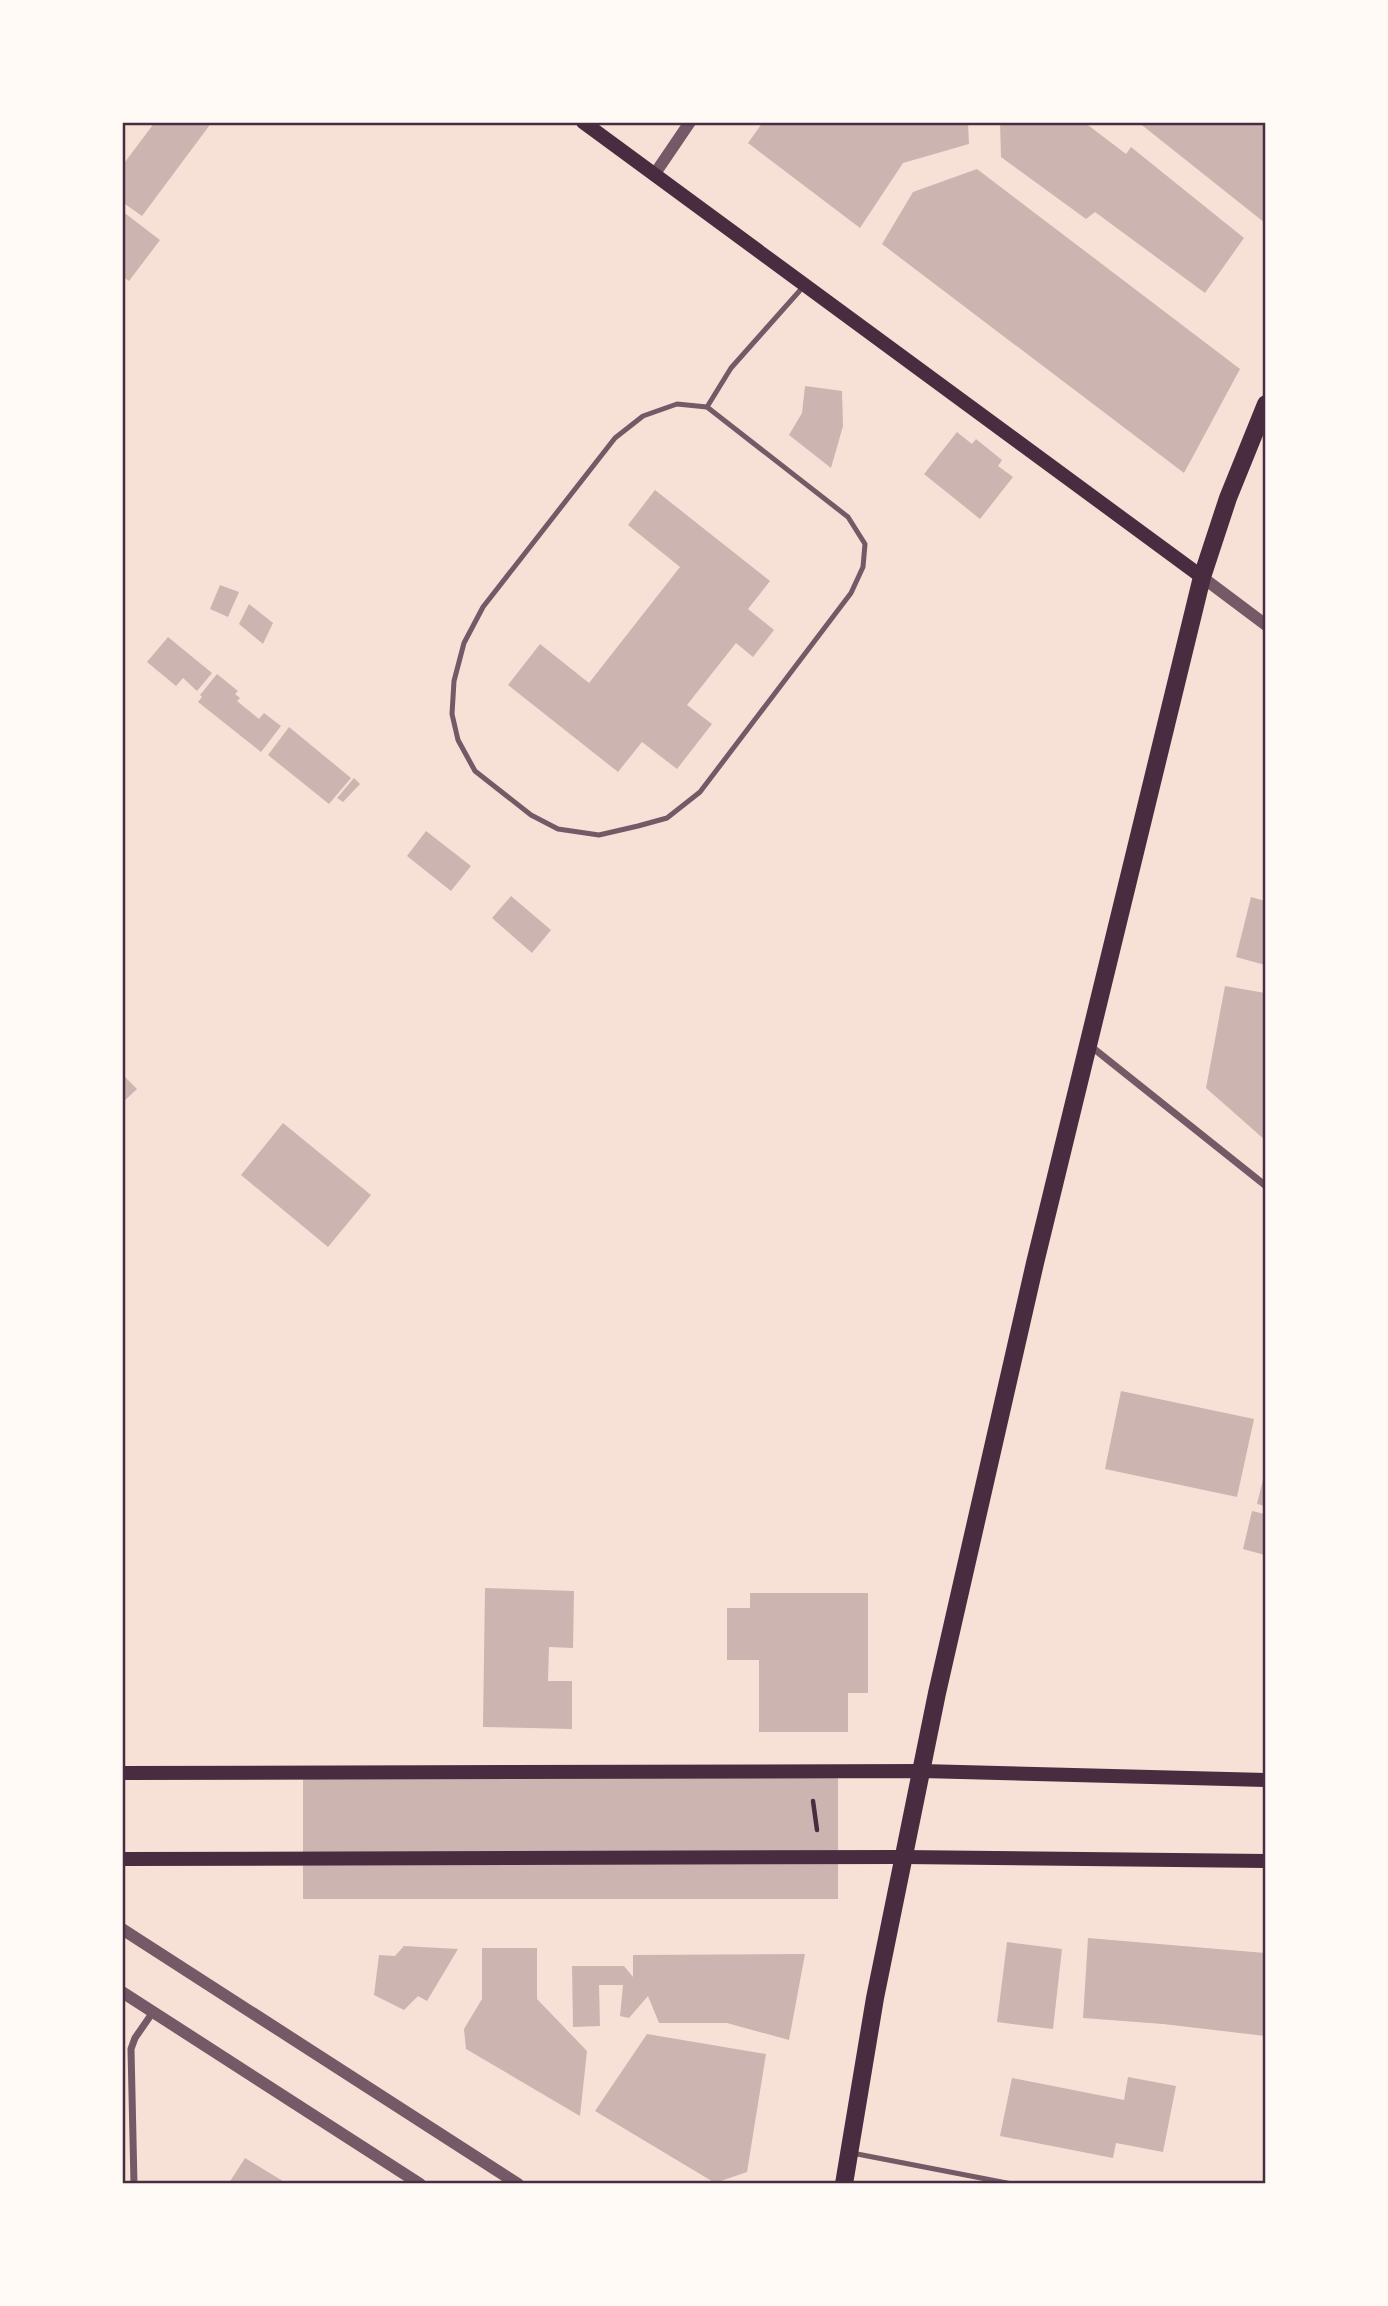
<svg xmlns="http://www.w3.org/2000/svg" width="1388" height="2306" font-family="'Nunito Sans',sans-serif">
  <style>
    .building { fill: #ccb4b1 }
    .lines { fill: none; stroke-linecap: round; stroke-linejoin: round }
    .path { stroke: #4a2c40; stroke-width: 4.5 }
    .service { stroke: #755966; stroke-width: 5 }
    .minor { stroke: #755966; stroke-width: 7 }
    .tertiary { stroke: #755966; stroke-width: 12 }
    .secondary { stroke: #4a2c40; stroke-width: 14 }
    .primary { stroke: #4a2c40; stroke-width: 18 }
    .neatline { fill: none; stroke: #4a2c40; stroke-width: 2.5 }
  </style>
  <rect width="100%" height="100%" fill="#f7e1d7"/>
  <g class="building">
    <path d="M 155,122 L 212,122 L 142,216 L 122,202 L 122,166 Z"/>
    <path d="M 763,122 L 968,122 L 969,144 L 903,163 L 860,228 L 748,143 Z"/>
    <path d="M 1000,122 L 1084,122 L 1126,154 L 1131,147 L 1244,238 L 1205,293 L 1095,212 L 1086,219 L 1001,157 Z"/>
    <path d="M 1138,122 L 1265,122 L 1265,223 Z"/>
    <path d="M 977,169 L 1240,369 L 1184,473 L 882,244 L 913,192 Z"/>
    <path d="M 122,211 L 160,240 L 129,281 L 122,276 Z"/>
    <path d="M 805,386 L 842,391 L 843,426 L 831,468 L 789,435 L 802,413 Z"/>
    <path d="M 957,432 L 972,444 L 976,439 L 1002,460 L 998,466 L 1013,477 L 980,519 L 924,474 Z"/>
    <path d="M 655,490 L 770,581 L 748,609 L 774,630 L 753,657 L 736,643 L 687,705 L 712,724 L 677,769 L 642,742 L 618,772 L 508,685 L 540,644 L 589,683 L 680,567 L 628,525 Z"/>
    <path d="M 220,585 L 239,592 L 228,617 L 210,609 Z"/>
    <path d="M 249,604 L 273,623 L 263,644 L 239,624 Z"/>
    <path d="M 168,637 L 212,673 L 197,691 L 183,678 L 176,686 L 147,662 Z"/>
    <path d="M 217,674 L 238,691 L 235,694 L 240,698 L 237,701 L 259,719 L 264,713 L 281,726 L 261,752 L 198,702 L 202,697 L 200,695 Z"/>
    <path d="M 289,727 L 351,778 L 329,804 L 268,755 Z"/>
    <path d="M 354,778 L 360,784 L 343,802 L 337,798 Z"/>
    <path d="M 426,831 L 471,866 L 451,891 L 407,856 Z"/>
    <path d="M 511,896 L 551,930 L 532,953 L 492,918 Z"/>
    <path d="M 1251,897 L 1265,901 L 1265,965 L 1236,957 Z"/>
    <path d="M 1225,986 L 1265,993 L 1265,1140 L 1206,1088 Z"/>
    <path d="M 122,1074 L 137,1089 L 122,1103 Z"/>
    <path d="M 283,1123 L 371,1195 L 328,1247 L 241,1175 Z"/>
    <path d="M 1121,1391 L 1254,1419 L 1237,1497 L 1105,1469 Z"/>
    <path d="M 1265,1471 L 1265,1506 L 1257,1504 Z"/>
    <path d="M 1252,1511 L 1265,1514 L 1265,1555 L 1243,1549 Z"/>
    <path d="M 485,1588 L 574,1591 L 573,1648 L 549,1647 L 548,1681 L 572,1681 L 572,1729 L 483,1727 Z"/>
    <path d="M 750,1593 L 868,1593 L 868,1693 L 848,1693 L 848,1732 L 759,1732 L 759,1660 L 727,1660 L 727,1608 L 750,1608 Z"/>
    <rect x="303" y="1772" width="535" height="127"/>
    <path d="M 1088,1938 L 1265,1953 L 1265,2036 L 1163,2024 L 1083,2018 Z"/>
    <path d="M 1007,1942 L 1062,1949 L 1053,2029 L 997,2022 Z"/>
    <path d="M 404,1946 L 458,1949 L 427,2001 L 418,1996 L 404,2010 L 374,1995 L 379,1955 L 395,1956 Z"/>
    <path d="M 482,1948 L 537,1948 L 537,1999 L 587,2051 L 580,2116 L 466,2049 L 464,2029 L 482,1999 Z"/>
    <path d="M 805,1954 L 789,2040 L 727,2023 L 659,2023 L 648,1996 L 629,2018 L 620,2016 L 623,1985 L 599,1985 L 600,2026 L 573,2027 L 572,1966 L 624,1966 L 633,1977 L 633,1955 Z"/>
    <path d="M 647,2034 L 766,2054 L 747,2172 L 715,2183 L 595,2111 Z"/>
    <path d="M 1128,2077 L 1176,2086 L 1163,2152 L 1116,2143 L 1113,2158 L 1000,2136 L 1012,2078 L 1124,2100 Z"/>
    <path d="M 245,2158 L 286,2183 L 229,2183 Z"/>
  </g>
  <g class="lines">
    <path class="path" d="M 813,1801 L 817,1830"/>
    <g class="service">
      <path d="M 677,404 L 707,407 L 848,517 L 865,544 L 863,567 L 851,593 L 700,792 L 667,818 L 638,826 L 599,835 L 558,829 L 531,815 L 475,771 L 458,740 L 452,714 L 454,681 L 464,643 L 483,607 L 615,438 L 643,416 Z"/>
      <path d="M 707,407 L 731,368 L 803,287"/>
      <path d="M 852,2153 L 1012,2184"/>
    </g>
    <g class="minor">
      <path d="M 1088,1044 L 1266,1186"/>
      <path d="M 134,2184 L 131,2049 L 135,2038 L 153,2012"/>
    </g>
    <g class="tertiary">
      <path d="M 654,175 L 690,122"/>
      <path d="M 1202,577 L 1266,625"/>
      <path d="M 122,1929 L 518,2184"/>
      <path d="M 122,1992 L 420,2184"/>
    </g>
    <g class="secondary">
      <path d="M 583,122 L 1202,577"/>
      <path d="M 122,1773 L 922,1771 L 1266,1780"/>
      <path d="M 122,1859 L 903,1857 L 1266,1861"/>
    </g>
    <path class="primary" d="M 844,2184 L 875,1998 L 937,1693 L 1035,1263 L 1202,577 L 1228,498 L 1266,404"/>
  </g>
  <rect width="1388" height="2306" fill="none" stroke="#fffaf5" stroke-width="248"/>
  <rect x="124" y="124" width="1140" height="2058" class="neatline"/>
</svg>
